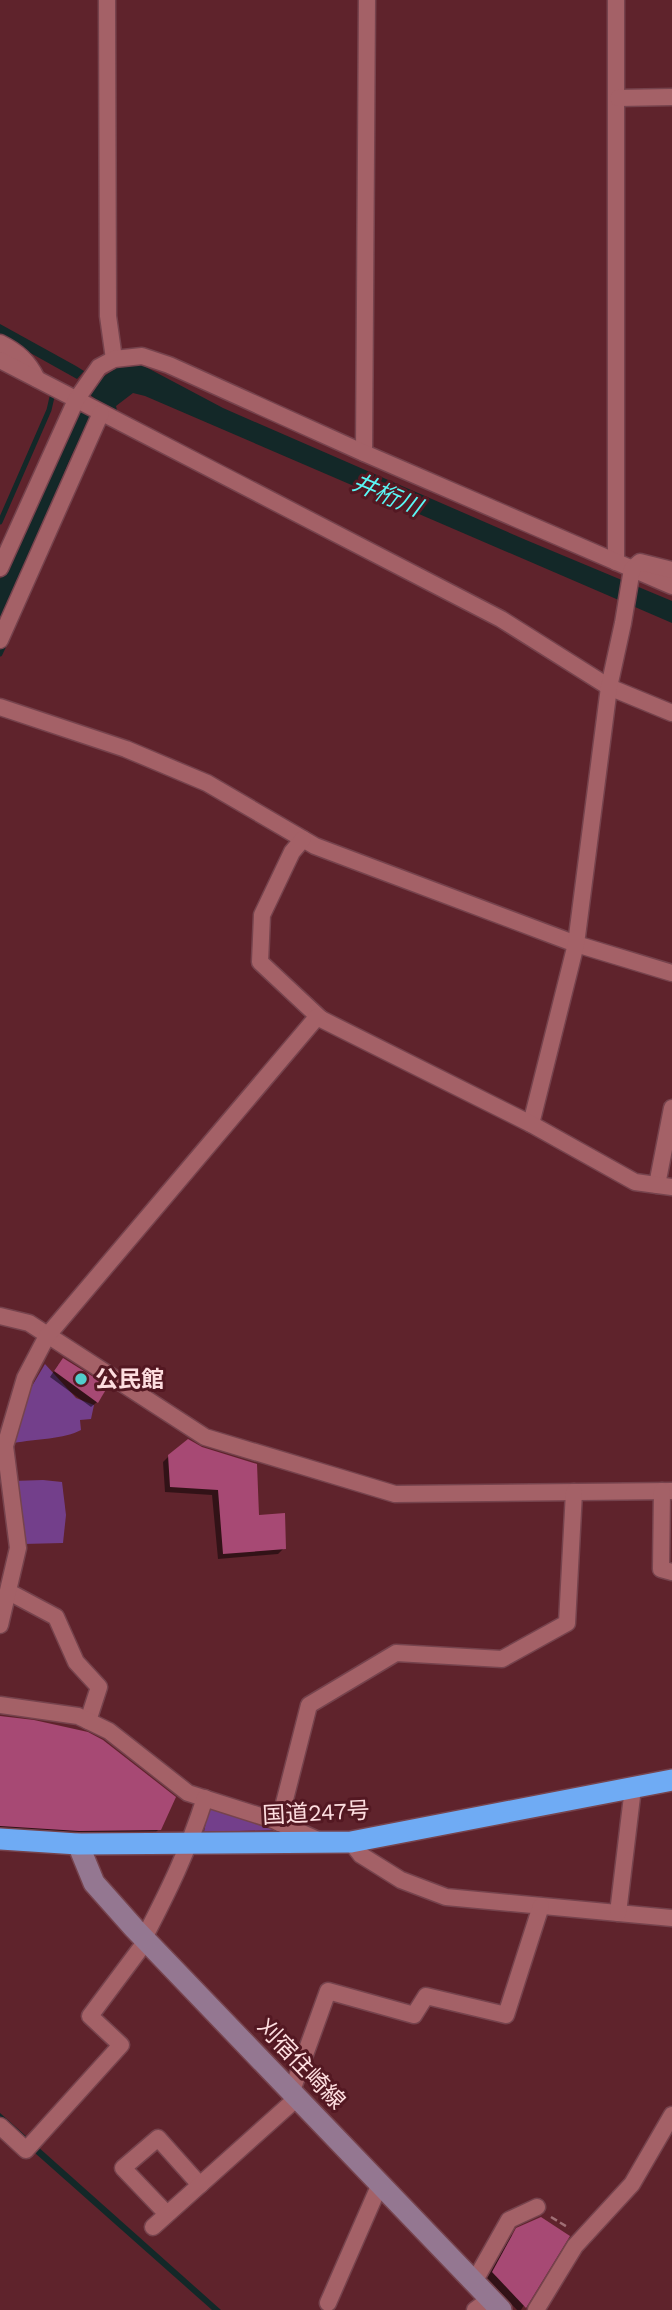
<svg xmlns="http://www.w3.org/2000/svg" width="672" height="2310" font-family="'Work Sans','Noto Sans JP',sans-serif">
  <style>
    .green { fill: #733f8b }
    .water { fill: #132828 }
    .shadow { fill: #0007 }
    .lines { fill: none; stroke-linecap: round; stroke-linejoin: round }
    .stream { stroke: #132828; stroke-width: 5 }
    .building { fill: #a74974 }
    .street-casing { stroke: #76434d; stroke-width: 19 }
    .secondary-casing { stroke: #76434d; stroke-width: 24 }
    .highway-casing { stroke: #76434d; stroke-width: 24 }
    .path { stroke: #a06f75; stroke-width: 2.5; stroke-dasharray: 7 3.5; stroke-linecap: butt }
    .street { stroke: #a46167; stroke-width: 16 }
    .secondary { stroke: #947791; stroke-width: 21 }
    .highway { stroke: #6fabf4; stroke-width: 21 }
    .poi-dot { fill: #52cdcc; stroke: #531822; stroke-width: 2.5 }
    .labels { text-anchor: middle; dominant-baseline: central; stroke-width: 6; stroke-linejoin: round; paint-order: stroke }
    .poi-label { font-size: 23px; font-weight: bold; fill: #fddddf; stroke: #531822; text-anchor: start }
    .street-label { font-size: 23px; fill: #fddddf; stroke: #531822 }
    .water-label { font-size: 24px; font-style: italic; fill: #5af7f5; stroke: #531822 }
  </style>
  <rect width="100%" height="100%" fill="#5f232c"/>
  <g class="green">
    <path d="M 45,1364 L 76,1398 L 94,1405 L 91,1419 L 80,1420 L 81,1430 C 65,1439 35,1439 14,1443 L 25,1398 Z"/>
    <path d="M 43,1480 L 62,1482 L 66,1515 L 63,1543 L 23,1544 L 12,1481 Z"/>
    <path d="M 209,1807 L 279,1830 L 204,1832 Z"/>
  </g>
  <g class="water">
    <path d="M 0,324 L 76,366 L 84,371 L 77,379 L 0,336 Z"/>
    <path d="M 122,364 L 142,365 L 223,408 L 526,540 L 672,601 L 672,623 L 145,396 L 133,393 L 116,406 L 119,419 L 88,393 L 100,379 Z"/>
    <path d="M 87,409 L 94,420 C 72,445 62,481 49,511 C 33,548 17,584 0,620 L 0,579 L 75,415 Z"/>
    <path d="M 0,2113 L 221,2310 L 212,2310 L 0,2122 Z"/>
  </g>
  <g class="shadow">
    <path d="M 58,1365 L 97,1402 L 91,1407 L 50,1377 Z"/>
    <path d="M 169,1456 L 258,1517 L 284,1548 L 278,1554 L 218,1559 L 212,1495 L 165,1492 L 163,1462 Z"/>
    <path d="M 0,1717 L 159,1829 L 153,1835 L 0,1832 Z"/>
    <path d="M 517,2230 L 567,2237 L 521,2310 L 517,2310 L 487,2278 L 511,2236 Z"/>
  </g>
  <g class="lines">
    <g class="stream">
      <path d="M 0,522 L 49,410 L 52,397"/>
      <path d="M 0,654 L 6,641"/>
    </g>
  </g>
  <g class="building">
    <path d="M 63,1358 L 108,1386 L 98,1403 L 54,1371 Z"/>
    <path d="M 188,1439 L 202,1447 L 257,1464 L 259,1515 L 285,1513 L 286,1549 L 223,1554 L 218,1490 L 170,1487 L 168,1455 Z"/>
    <path d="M 0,1716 L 34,1720 L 88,1732 L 103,1740 L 176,1797 L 161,1830 L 79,1831 L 0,1826 Z"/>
    <path d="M 541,2217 L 570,2236 L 526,2308 L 492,2272 L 516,2228 Z"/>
  </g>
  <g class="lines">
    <g class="street-casing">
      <g id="street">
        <path d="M 107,0 L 108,316 L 114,359"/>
        <path d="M 616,0 L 616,562"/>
        <path d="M 618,98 L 672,97"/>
        <path d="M 0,343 C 18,352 28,361 37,379"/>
        <path d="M 0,360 L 501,619 L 609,687 L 672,713"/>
        <path d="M 364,453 L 367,0"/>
        <path d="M 0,568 L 76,400 L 99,367 L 114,359 L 142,356 L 169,365 L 364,453 L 672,586"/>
        <path d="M 0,640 L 101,413"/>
        <path d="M 0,707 L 126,749 L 207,783 L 315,846 L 576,944 L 672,973"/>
        <path d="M 303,839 L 292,852 L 262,915 L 260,962 L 321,1019"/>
        <path d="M 531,1124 L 576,944 L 609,687 L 623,623 L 632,569 L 640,562 L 672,570"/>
        <path d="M 657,1185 L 672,1108"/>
        <path d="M 0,1316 L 29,1323 L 205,1437 L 395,1494 L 672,1491"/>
        <path d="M 662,1491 L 661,1569 L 672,1572"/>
        <path d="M 9,1592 L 56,1617 L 76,1662 L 99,1687 L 88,1721"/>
        <path d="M 0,1625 L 18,1548 L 5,1446 L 25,1378 L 47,1336 L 317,1017 L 531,1124 L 635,1182 L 672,1187"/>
        <path d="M 0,1705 L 78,1716 L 109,1731 L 188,1793 L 273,1820 L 318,1840"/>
        <path d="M 279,1823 L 309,1705 L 396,1653 L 502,1659 L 567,1623 L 574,1492"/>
        <path d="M 351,1842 L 361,1855 L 401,1880 L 446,1897 L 672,1918"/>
        <path d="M 618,1913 L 633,1788"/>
        <path d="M 144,1938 C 169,1890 188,1851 205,1798"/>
        <path d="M 288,2089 L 294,2085 L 328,1991 L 414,2015 L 426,1996 L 506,2015 L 541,1906"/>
        <path d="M 0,2126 L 26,2150 L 121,2045 L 90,2016 L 146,1941"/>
        <path d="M 167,2214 L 123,2168 L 158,2138 L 200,2185"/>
        <path d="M 153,2227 L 297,2098"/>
        <path d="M 474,2282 L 509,2220 L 537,2207"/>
        <path d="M 328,2303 L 380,2184"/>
        <path d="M 475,2310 L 490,2299"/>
        <path d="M 536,2310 L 575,2246 L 632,2184 L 672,2115"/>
      </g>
    </g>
    <g class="secondary-casing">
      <path id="secondary" d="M 78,1844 L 94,1883 L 134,1928 L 501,2310"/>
    </g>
    <g class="highway-casing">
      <path id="highway" d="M 0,1839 L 78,1844 L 351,1842 L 672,1780"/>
    </g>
    <path class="path" d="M 551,2217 L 569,2228"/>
    <use href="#street" class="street"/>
    <use href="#secondary" class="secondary"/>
    <use href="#highway" class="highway"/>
  </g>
  <circle class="poi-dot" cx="81" cy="1379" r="7"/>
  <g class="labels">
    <g class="poi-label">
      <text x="95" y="1379">公民館</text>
    </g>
    <g class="street-label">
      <text transform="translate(316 1813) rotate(-3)">国道247号</text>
      <text transform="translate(301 2064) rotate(46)">刈宿住崎線</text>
    </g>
    <g class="water-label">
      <text transform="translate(387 495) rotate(23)">井桁川</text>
    </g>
  </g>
</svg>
